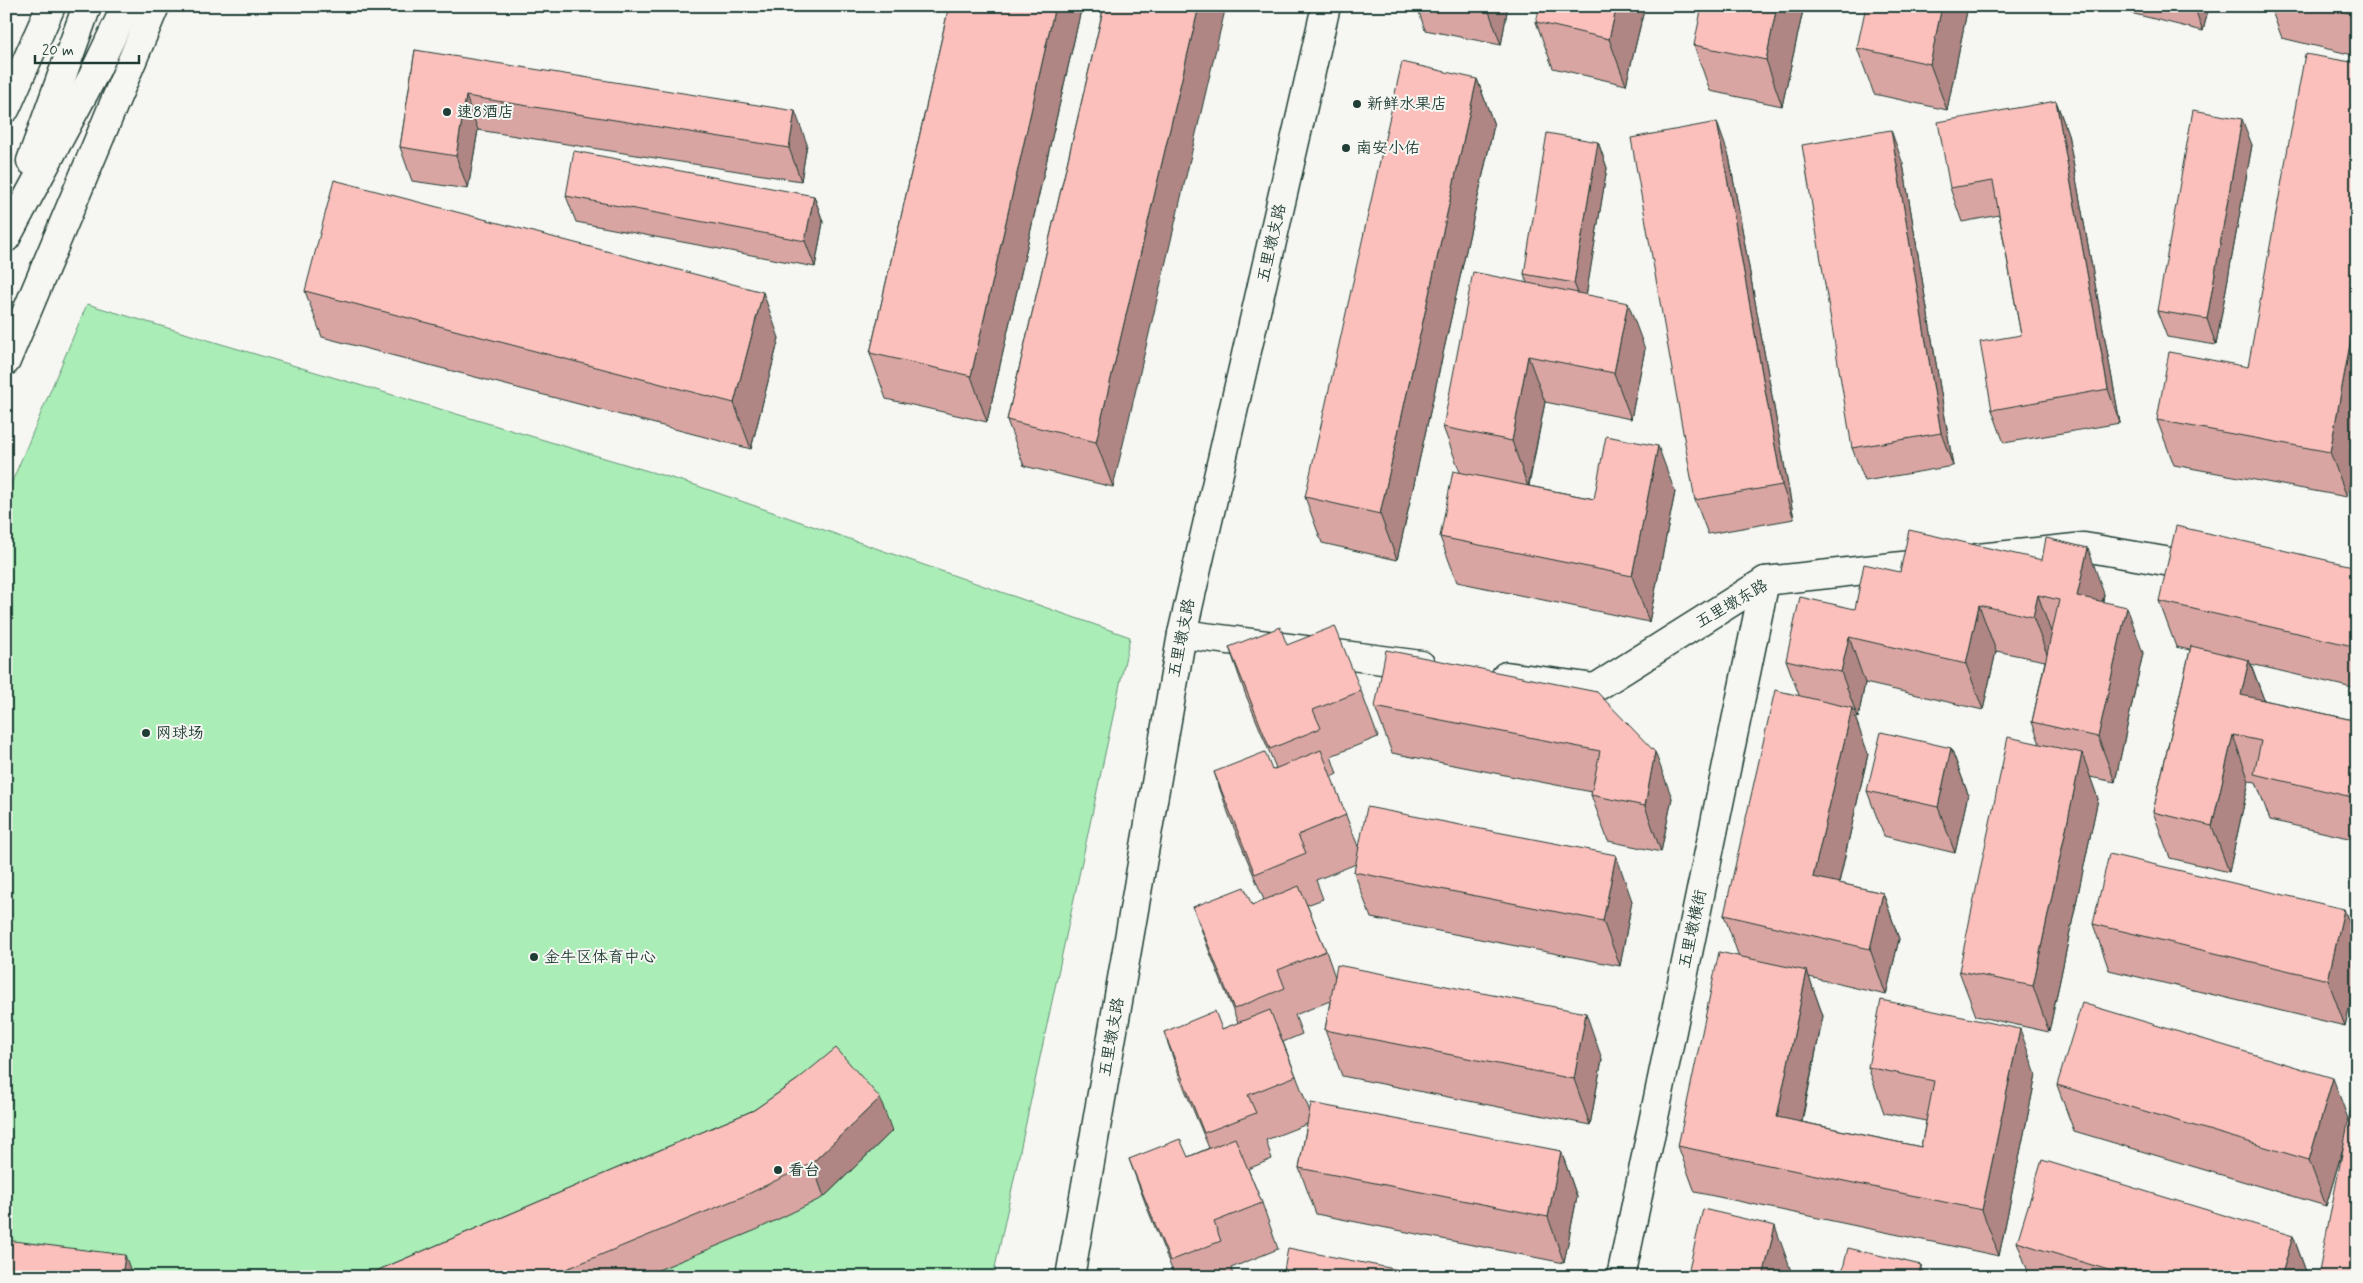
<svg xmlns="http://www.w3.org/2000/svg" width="2363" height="1283" font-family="Mynerve,'LXGW WenKai TC',sans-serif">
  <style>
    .pitch { fill: #aaedb7; stroke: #649576 }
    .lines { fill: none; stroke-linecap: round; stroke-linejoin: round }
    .minor-casing { stroke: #1f3d34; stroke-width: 31 }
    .secondary-casing { stroke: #1f3d34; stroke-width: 31 }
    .trunk-casing { stroke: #1f3d34; stroke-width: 31 }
    .minor { stroke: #f6f6f2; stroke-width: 28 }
    .secondary { stroke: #f6f6f2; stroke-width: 28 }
    .trunk { stroke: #f6f6f2; stroke-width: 28 }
    .wall { fill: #d9a5a2; stroke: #1f3d34 }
    .shaded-wall { fill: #b08684; stroke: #1f3d34 }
    .building { fill: #fcc0bc; stroke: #1f3d34 }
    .poi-dot { fill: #1f3d34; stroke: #f6f6f2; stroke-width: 2 }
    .labels { text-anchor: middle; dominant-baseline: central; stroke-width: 4; stroke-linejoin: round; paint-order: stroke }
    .poi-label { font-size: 16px; fill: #1f3d34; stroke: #f6f6f2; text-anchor: start }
    .street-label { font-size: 16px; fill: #1f3d34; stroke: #f6f6f2 }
  </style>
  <rect width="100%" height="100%" fill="#f6f6f2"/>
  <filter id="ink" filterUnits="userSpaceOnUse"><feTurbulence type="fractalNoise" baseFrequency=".02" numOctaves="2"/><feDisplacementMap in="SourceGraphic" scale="10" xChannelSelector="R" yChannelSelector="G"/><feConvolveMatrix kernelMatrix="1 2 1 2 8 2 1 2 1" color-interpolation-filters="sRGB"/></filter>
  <g filter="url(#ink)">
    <path class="pitch" d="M 87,304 L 695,485 L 1130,637 L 993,1277 L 6,1277 L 6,496 Z"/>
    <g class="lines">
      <g class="minor-casing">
        <g id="minor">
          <path d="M 1978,558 L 2084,547 L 2205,568"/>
          <path d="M 1182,634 L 1421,665"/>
          <path d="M 1506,676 L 1595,688 L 1765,581 L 1938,562"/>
          <path d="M 1070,1277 L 1182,634 L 1326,6"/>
          <path d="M 1621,1277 L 1765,581"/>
        </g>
      </g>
      <g class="secondary-casing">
        <path id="secondary" d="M 6,361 L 155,6"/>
      </g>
      <g class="trunk-casing">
        <g id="trunk">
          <path d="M 6,108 L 51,6"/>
          <path d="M 31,161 L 87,6"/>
          <path d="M 6,238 L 93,76 L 126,6"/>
        </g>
      </g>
      <use href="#minor" class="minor"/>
      <use href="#secondary" class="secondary"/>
      <use href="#trunk" class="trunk"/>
    </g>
    <g class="wall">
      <path d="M 949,6 L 1080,6 L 1081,10 L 987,422 L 886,399 L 870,353 Z"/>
      <path d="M 1104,6 L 1113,487 L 1024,466 L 1007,420 Z"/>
      <path d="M 1417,6 L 1508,6 L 1501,45 L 1425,30 Z"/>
      <path d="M 1645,6 L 1626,85 L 1553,68 L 1536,22 Z"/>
      <path d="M 1804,6 L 1782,106 L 1710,91 L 1694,45 Z"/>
      <path d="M 1968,6 L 1947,110 L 1874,94 L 1857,48 Z"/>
      <path d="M 2102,6 L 2209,6 L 2203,31 Z"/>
      <path d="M 2270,6 L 2357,6 L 2357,56 L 2282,38 Z"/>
      <path d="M 415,50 L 807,144 L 801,181 L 478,130 L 468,189 L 412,181 L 400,147 Z"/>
      <path d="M 2357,63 L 2347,497 L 2174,465 L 2157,420 L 2248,367 Z"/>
      <path d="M 1477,79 L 1494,125 L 1397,560 L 1322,543 L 1305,497 Z"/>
      <path d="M 2056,101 L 2068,134 L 2120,423 L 2004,443 L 1992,410 L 2021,335 L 1999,215 L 1962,222 L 1950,188 Z"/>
      <path d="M 1598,142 L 1607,168 L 1586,295 L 1645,349 L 1631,419 L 1545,402 L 1529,486 L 1594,499 L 1675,492 L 1649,622 L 1457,582 L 1440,537 L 1460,472 L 1443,427 L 1527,283 L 1524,274 Z"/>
      <path d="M 2252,145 L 2216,345 L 2167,337 L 2157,311 Z"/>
      <path d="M 1729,156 L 1794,519 L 1708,534 L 1695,500 Z"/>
      <path d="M 1903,164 L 1953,466 L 1865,481 L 1852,448 Z"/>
      <path d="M 566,196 L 814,196 L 823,222 L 815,267 L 576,222 Z"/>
      <path d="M 305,291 L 779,338 L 751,449 L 322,337 Z"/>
      <path d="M 2357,567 L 2357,689 L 2251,664 L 2264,700 L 2357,721 L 2357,840 L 2270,820 L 2256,782 L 2249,781 L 2229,872 L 2170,858 L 2153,812 L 2190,650 L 2176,647 L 2159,601 Z"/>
      <path d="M 1900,572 L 2104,594 L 2103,602 L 2143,653 L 2115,782 L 2090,777 L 2098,799 L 2049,1032 L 1976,1016 L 1959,971 L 2040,744 L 2032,722 L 2045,661 L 1996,651 L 1983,710 L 1865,683 L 1858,718 L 1855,718 L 1868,754 L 1839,883 L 1883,893 L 1899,939 L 1886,995 L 1809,977 L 1823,1016 L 1802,1122 L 1921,1147 L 1926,1121 L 1884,1113 L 1868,1067 L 2036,1075 L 1999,1256 L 1695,1192 L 1678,1146 L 1739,957 L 1724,915 L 1799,695 L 1786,660 L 1855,609 Z"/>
      <path d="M 1287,645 L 1361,691 L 1378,737 L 1331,756 L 1337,774 L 1331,777 L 1359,849 L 1632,901 L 1620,966 L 1371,918 L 1354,872 L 1356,864 L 1316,880 L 1323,899 L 1307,905 L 1326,951 L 1335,977 L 1602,1059 L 1590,1125 L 1342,1076 L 1325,1030 L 1330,1001 L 1295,1015 L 1302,1034 L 1283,1042 L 1310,1112 L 1561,1151 L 1577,1197 L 1564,1263 L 1316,1214 L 1299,1168 L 1307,1124 L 1266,1140 L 1272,1159 L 1248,1169 L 1262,1203 L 1278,1249 L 1231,1268 L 1234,1277 L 1175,1277 L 1146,1205 L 1129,1159 L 1188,1157 L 1209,1148 L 1180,1078 L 1164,1032 L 1222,1029 L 1238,1023 L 1210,953 L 1193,907 L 1252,905 L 1264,900 L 1230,818 L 1214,772 L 1272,770 L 1276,768 L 1245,693 L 1229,647 Z"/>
      <path d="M 1597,692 L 1672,798 L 1661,852 L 1608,841 L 1591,795 L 1592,792 L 1392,753 L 1375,707 Z"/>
      <path d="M 1951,748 L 1968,794 L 1955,853 L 1884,836 L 1867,791 Z"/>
      <path d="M 2344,909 L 2357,943 L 2357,974 L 2345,1026 L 2109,970 L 2093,924 Z"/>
      <path d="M 797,1080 L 892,1131 L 824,1197 L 756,1230 L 641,1277 L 362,1277 L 754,1110 Z"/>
      <path d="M 2057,1085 L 2348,1120 L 2343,1149 L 2326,1206 L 2074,1131 Z"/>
      <path d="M 2293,1236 L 2308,1277 L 2030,1277 L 2017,1242 Z"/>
    </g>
    <g class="shaded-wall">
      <path d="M 1055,6 L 1080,6 L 1081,10 L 987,422 L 971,376 Z"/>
      <path d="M 1199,6 L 1226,6 L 1113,487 L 1096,442 Z"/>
      <path d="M 1487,6 L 1508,6 L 1501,45 Z"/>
      <path d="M 1617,6 L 1645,6 L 1626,85 L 1609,39 Z"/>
      <path d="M 1777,6 L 1804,6 L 1782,106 L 1766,60 Z"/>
      <path d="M 1942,6 L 1968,6 L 1947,110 L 1930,64 Z"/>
      <path d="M 2194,6 L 2209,6 L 2203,31 Z"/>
      <path d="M 1477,79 L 1494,125 L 1397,560 L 1380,514 Z"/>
      <path d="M 466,96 L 478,130 L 468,189 L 456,156 Z"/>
      <path d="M 2056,101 L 2068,134 L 2120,423 L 2108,389 Z"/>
      <path d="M 795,111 L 807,144 L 801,181 L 789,148 Z"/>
      <path d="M 2242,119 L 2252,145 L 2216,345 L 2207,319 Z"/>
      <path d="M 1717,122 L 1729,156 L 1794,519 L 1782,485 Z"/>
      <path d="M 1891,130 L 1903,164 L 1953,466 L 1941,433 Z"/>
      <path d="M 1598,142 L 1607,168 L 1584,309 L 1574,283 Z"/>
      <path d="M 814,196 L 823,222 L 815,267 L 805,241 Z"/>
      <path d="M 763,292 L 779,338 L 751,449 L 734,403 Z"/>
      <path d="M 1628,303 L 1645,349 L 1631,419 L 1614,373 Z"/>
      <path d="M 2357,306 L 2357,444 L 2347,497 L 2330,452 Z"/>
      <path d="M 1528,356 L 1545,402 L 1528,487 L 1512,441 Z"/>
      <path d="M 1658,446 L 1675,492 L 1649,622 L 1632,576 Z"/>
      <path d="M 2088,548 L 2104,594 L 2094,642 L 2077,596 Z"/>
      <path d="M 2038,595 L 2054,641 L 2050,662 L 2033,617 Z"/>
      <path d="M 1979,605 L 1996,651 L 1983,710 L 1966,664 Z"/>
      <path d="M 2127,607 L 2143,653 L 2115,782 L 2098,737 Z"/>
      <path d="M 1849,637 L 1865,683 L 1858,718 L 1841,672 Z"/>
      <path d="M 2249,660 L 2266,705 L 2241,695 Z"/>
      <path d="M 1852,708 L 1868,754 L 1830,922 L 1813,877 Z"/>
      <path d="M 2233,735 L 2249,781 L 2229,872 L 2212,826 Z"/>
      <path d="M 1951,748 L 1968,794 L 1955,853 L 1938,807 Z"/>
      <path d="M 1655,752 L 1672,798 L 1661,852 L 1645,806 Z"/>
      <path d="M 2082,753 L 2098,799 L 2049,1032 L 2033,986 Z"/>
      <path d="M 1616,855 L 1632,901 L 1620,966 L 1603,921 Z"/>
      <path d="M 1883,893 L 1899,939 L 1886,995 L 1870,949 Z"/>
      <path d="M 2344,909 L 2357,943 L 2357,974 L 2345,1026 L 2328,980 Z"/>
      <path d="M 1807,971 L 1823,1016 L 1793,1162 L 1777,1117 Z"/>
      <path d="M 1586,1013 L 1602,1059 L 1590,1125 L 1574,1079 Z"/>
      <path d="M 2020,1029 L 2036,1075 L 1999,1256 L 1982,1210 Z"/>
      <path d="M 2333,1078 L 2350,1124 L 2326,1206 L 2309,1160 Z"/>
      <path d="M 880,1098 L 892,1131 L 824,1197 L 812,1163 Z"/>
      <path d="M 1561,1151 L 1577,1197 L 1564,1263 L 1548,1217 Z"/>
      <path d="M 1775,1226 L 1791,1271 L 1790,1277 L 1763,1277 Z"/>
      <path d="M 2293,1236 L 2308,1277 L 2281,1277 Z"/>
      <path d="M 125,1255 L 133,1277 L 122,1277 Z"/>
      <path d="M 1921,1265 L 1925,1277 L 1918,1277 Z"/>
    </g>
    <g class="building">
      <path d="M 949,6 L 1055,6 L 971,376 L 870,353 Z"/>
      <path d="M 1104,6 L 1199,6 L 1096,442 L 1007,420 Z"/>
      <path d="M 1540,6 L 1617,6 L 1609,39 L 1536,22 Z"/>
      <path d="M 1702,6 L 1777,6 L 1766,60 L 1694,45 Z"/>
      <path d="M 1866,6 L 1942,6 L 1930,64 L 1857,48 Z"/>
      <path d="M 2323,6 L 2357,6 L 2357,15 Z"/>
      <path d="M 415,50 L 795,111 L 789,148 L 466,96 L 456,156 L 400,147 Z"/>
      <path d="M 2305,54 L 2357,63 L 2357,306 L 2330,452 L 2157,420 L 2169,352 L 2248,367 Z"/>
      <path d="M 1402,62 L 1477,79 L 1380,514 L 1305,497 Z"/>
      <path d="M 2056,101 L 2108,389 L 1992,410 L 1980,342 L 2021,335 L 1993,181 L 1950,188 L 1938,122 Z"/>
      <path d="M 2193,110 L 2242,119 L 2207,319 L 2157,311 Z"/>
      <path d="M 1717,122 L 1782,485 L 1695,500 L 1631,138 Z"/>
      <path d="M 1891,130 L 1941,433 L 1852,448 L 1802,145 Z"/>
      <path d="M 1547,133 L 1598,142 L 1574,283 L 1524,274 Z"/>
      <path d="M 574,151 L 814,196 L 805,241 L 566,196 Z"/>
      <path d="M 334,180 L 763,292 L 734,403 L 305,291 Z"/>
      <path d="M 1473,272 L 1628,303 L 1614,373 L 1528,356 L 1512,441 L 1443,427 Z"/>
      <path d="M 1606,436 L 1658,446 L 1632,576 L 1440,537 L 1453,471 L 1594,499 Z"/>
      <path d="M 2176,526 L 2357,567 L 2357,647 L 2159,601 Z"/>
      <path d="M 1909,530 L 2042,560 L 2046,538 L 2088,548 L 2077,596 L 2127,607 L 2098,737 L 2032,722 L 2059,600 L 2038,595 L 2033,617 L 1979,605 L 1966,664 L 1849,637 L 1841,672 L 1786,660 L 1800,597 L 1855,609 L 1864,564 L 1900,572 Z"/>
      <path d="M 1335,626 L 1361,691 L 1313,710 L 1321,728 L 1270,749 L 1229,647 L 1280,627 L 1287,645 Z"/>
      <path d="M 2191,646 L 2249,660 L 2241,695 L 2357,721 L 2356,798 L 2254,774 L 2261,741 L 2233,735 L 2212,826 L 2153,812 Z"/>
      <path d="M 1386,650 L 1597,692 L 1655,752 L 1645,806 L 1591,795 L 1600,751 L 1375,707 Z"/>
      <path d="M 1775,690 L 1852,708 L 1813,877 L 1883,893 L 1870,949 L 1724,915 Z"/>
      <path d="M 1881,732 L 1951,748 L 1938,807 L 1867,791 Z"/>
      <path d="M 2008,737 L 2082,753 L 2033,986 L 1959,971 Z"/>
      <path d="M 1321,750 L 1346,815 L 1298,835 L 1306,853 L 1255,874 L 1214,772 L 1265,752 L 1272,770 Z"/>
      <path d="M 1367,807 L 1616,855 L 1603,921 L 1354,872 Z"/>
      <path d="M 2109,854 L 2344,909 L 2328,980 L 2093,924 Z"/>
      <path d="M 1299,886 L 1326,951 L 1278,970 L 1285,988 L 1234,1009 L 1193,907 L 1244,887 L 1252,905 Z"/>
      <path d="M 1719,952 L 1807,971 L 1777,1117 L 1921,1147 L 1934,1081 L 1868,1067 L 1881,1000 L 2020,1029 L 1982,1210 L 1678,1146 Z"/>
      <path d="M 1337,965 L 1586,1013 L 1574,1079 L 1325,1030 Z"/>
      <path d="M 2082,1003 L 2333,1078 L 2309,1160 L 2057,1085 Z"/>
      <path d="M 1270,1010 L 1296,1076 L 1248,1095 L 1256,1113 L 1204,1133 L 1164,1032 L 1215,1011 L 1222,1029 Z"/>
      <path d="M 836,1048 L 880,1098 L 812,1163 L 744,1196 L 547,1277 L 362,1277 L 754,1110 L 797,1080 Z"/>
      <path d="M 2357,1077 L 2357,1277 L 2318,1277 Z"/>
      <path d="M 1311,1103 L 1561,1151 L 1548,1217 L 1299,1168 Z"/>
      <path d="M 1235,1138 L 1262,1203 L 1214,1222 L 1221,1241 L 1170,1261 L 1129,1159 L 1180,1139 L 1188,1157 Z"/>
      <path d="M 2042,1160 L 2293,1236 L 2281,1277 L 2131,1277 L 2017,1242 Z"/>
      <path d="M 1703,1209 L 1775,1226 L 1763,1277 L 1687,1277 Z"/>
      <path d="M 6,1240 L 125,1255 L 122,1277 L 6,1277 Z"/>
      <path d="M 1288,1248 L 1435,1277 L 1283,1277 Z"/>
      <path d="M 1848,1248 L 1921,1265 L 1918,1277 L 1841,1277 Z"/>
    </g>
  </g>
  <g class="poi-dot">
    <circle cx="1357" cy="104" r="5"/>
    <circle cx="447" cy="112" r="5"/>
    <circle cx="1346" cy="148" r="5"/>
    <circle cx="146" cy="733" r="5"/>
    <circle cx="534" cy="957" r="5"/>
    <circle cx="778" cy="1170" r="5"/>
  </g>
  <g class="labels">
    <g class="poi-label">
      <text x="1367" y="104">新鲜水果店</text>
      <text x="457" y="112">速8酒店</text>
      <text x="1356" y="148">南安小佑</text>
      <text x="156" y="733">网球场</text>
      <text x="544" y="957">金牛区体育中心</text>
      <text x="788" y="1170">看台</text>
    </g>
    <g class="street-label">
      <text transform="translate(1272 243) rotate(-77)">五里墩支路</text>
      <text transform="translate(1732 604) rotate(-30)">五里墩东路</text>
      <text transform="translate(1182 638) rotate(-79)">五里墩支路</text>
      <text transform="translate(1693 929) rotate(-78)">五里墩横街</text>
      <text transform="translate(1112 1037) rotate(-80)">五里墩支路</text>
    </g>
  </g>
  <rect width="2363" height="1283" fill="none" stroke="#f6f6f2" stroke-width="25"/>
  <rect x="12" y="12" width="2338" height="1258" fill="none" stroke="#1f3d34" stroke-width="2" filter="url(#ink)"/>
  <path d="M35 55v8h104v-8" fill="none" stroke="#1f3d34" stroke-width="2.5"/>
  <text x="42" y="55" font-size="15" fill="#1f3d34" stroke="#f6f6f2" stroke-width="4" paint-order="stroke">20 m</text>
</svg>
